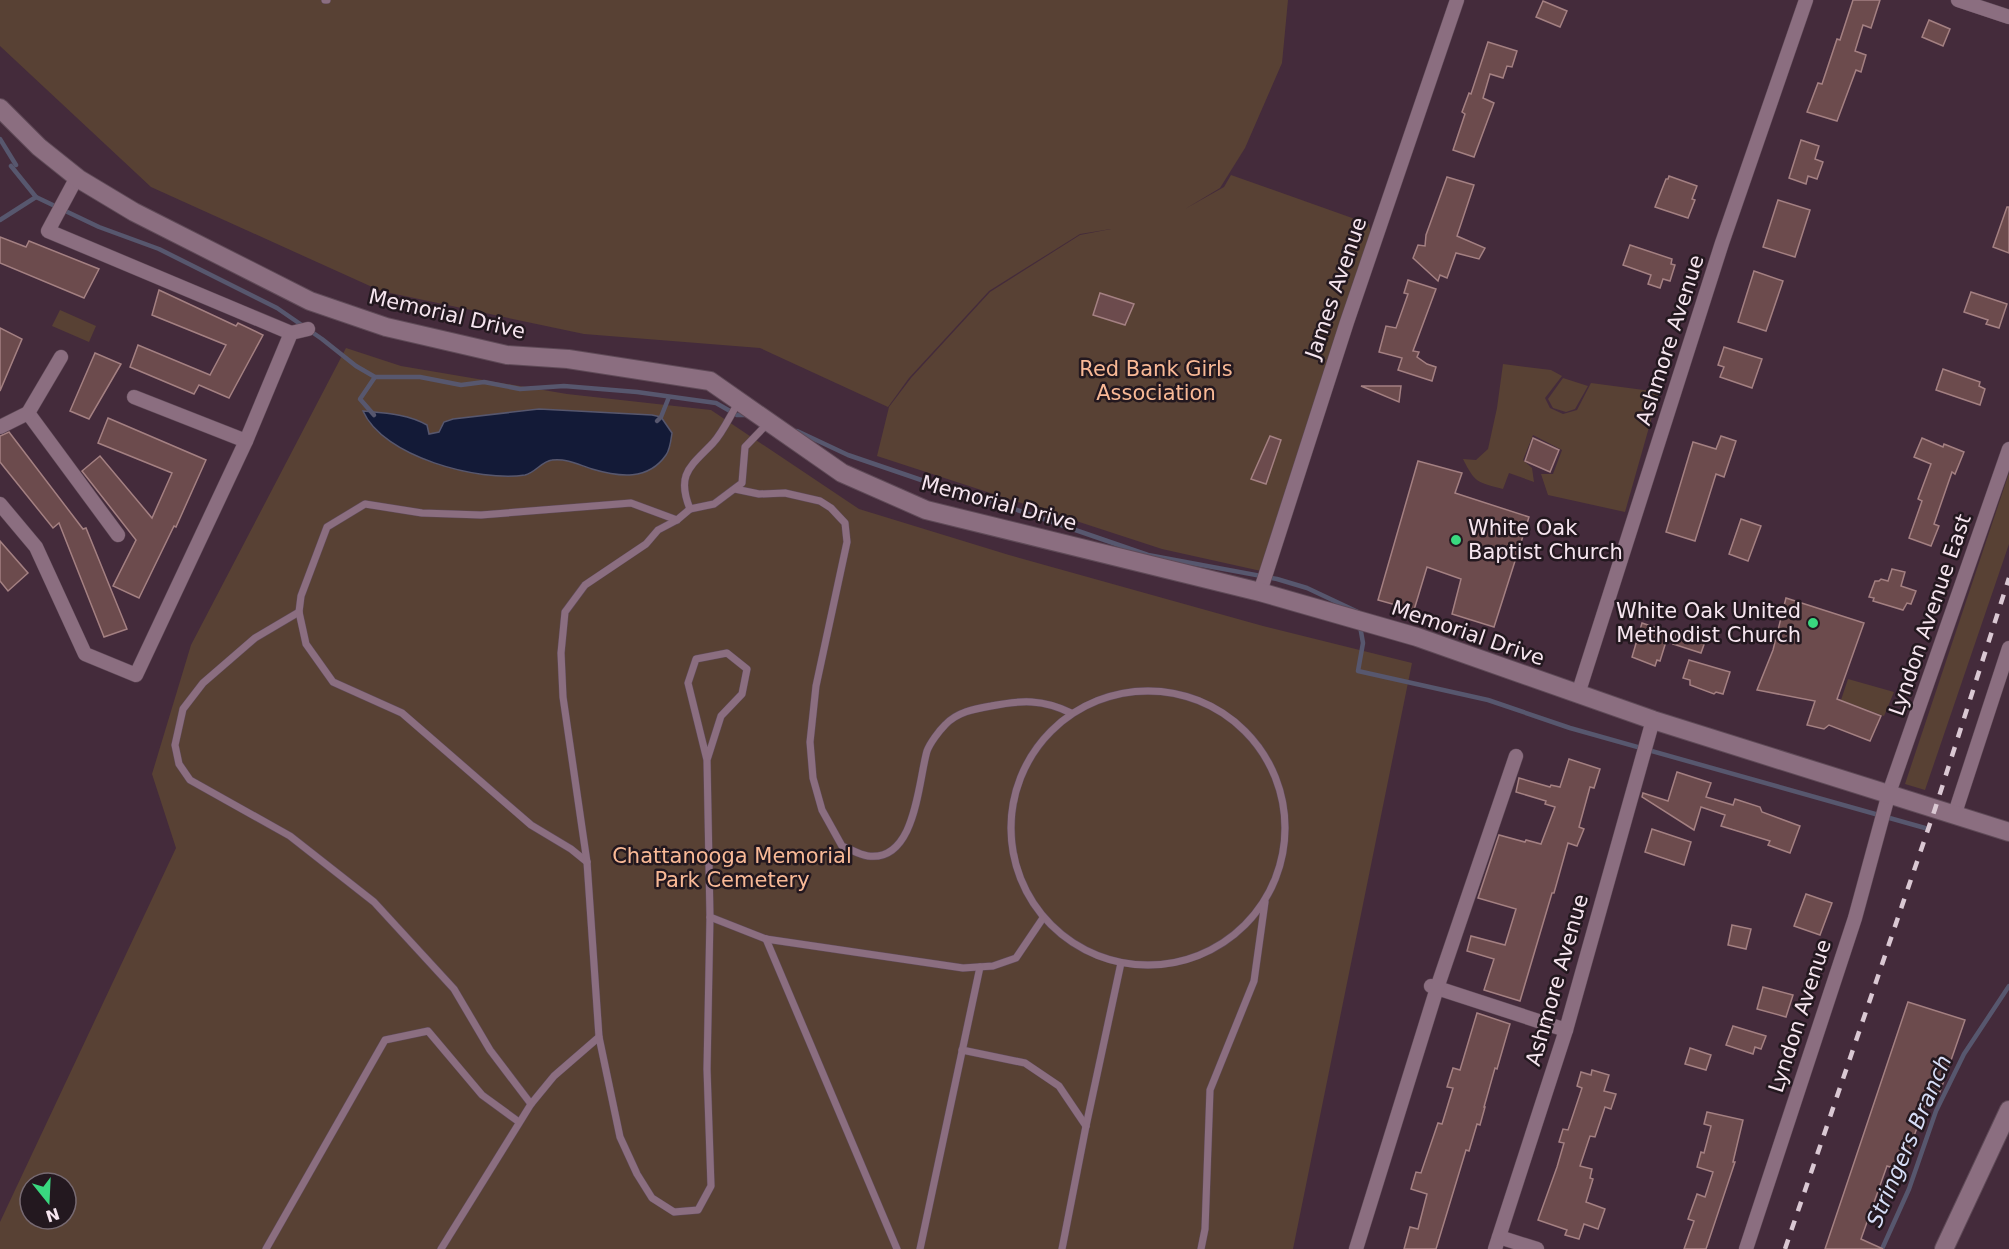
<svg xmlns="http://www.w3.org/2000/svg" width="2009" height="1249" font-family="'DejaVu Sans',sans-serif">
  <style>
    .green { fill: #584134; fill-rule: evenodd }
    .water { fill: #131a37; stroke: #57576e; stroke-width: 1.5 }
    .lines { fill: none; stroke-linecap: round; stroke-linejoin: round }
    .stream { stroke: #57576e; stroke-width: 4.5 }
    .building { fill: #6c4b4d; stroke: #a48082; stroke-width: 1.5 }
    .lane-casing { stroke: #5f4a57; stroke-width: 8 }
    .street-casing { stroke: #5f4a57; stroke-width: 15 }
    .secondary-casing { stroke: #5f4a57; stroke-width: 20 }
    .lane { stroke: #8b6e80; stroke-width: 7 }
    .street { stroke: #8b6e80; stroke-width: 14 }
    .secondary { stroke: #8b6e80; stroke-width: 18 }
    .rail { stroke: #dac8d3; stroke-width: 4.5; stroke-dasharray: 10 10; stroke-linecap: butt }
    .poi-dot { fill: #39d87f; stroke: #23181f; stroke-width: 2 }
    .labels { text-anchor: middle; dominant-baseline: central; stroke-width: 5; stroke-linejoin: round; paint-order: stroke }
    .street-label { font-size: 21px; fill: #f6e5ef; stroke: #23181f }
    .park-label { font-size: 21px; fill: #f9b996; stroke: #23181f }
    .poi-label { font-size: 21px; fill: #f6e5ef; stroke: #23181f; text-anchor: start }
    .water-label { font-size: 22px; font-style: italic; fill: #d6ddf7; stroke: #23181f }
  </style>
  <rect width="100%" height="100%" fill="#442b3b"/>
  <g class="green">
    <path d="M 0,0 L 1288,0 L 1282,63 L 1245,148 L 1220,188 L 1185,209 L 1224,187 L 1231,175 L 1369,224 L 1371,234 L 1261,571 L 1162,549 L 877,456 L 889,407 L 911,378 L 990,292 L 1080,235 L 1111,229 L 1080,234 L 989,291 L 909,378 L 888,407 L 760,348 L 584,334 L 381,291 L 151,187 L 0,46 Z"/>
    <path d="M 60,310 L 96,326 L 89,342 L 52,326 Z"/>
    <path d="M 346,348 L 401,366 L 567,394 L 711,410 L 859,509 L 1009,555 L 1263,626 L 1412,663 L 1293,1249 L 0,1249 L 0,1222 L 176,848 L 152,774 L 191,645 ZM 30,1183 L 66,1183 L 66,1219 L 30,1219 Z"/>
    <path d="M 1503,364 L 1551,370 L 1562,376 L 1545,398 L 1550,408 L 1563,414 L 1577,410 L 1591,383 L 1659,392 L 1625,512 L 1548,495 L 1541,474 L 1553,474 L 1562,450 L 1533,435 L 1523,460 L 1532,468 L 1534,482 L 1509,473 L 1503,489 C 1477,482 1475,483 1463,459 L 1476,460 L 1488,449 L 1497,408 Z"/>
    <path d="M 1563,378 L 1588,386 L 1575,409 L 1566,412 L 1553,408 L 1548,399 Z"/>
    <path d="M 2009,473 L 2009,544 L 1925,790 L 1905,784 Z"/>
    <path d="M 1848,679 L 1894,692 L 1884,716 L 1841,700 Z"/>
  </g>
  <path class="water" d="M 539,409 L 652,415 L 661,417 L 672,433 C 671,440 670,450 666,455 C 648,481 619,477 592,469 C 579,465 567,458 552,460 C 542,461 535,473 525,475 C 479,482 383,457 363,411 C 385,413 408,414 427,425 L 429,434 L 439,432 L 444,422 L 453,419 Z"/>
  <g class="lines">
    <g class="stream">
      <path d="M 0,139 L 16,165"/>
      <path d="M 11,166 L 36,197 L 99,227 L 159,249 L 277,308 L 322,339 L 356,366 L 375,377 L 420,377 L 461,385 L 484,382 L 520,389 L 564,386 L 637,392 L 716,403 L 737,415 L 747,415"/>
      <path d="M 0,220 L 36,197"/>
      <path d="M 374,415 L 360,399 L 375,377"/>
      <path d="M 657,421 L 661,417 L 669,397"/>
      <path d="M 797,431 L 848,455 L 933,484 L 1000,504 L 1148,555 L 1277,579 L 1307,588 L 1358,612"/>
      <path d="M 1360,626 L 1363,643 L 1358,671 L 1488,700 L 1570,728 L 1925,828"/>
      <path d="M 1882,1249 L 1909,1189 L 1936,1111 L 1964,1054 L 2009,986"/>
    </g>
  </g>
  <g class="building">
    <path d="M 1853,0 L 1880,0 L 1871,28 L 1863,25 L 1855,51 L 1866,55 L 1861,72 L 1856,70 L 1837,121 L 1807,112 L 1818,83 L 1822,84 L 1837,39 L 1840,40 Z"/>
    <path d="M 1543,1 L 1567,11 L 1560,27 L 1536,17 Z"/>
    <path d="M 1929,20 L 1950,29 L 1943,46 L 1922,37 Z"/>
    <path d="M 1488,42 L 1517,51 L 1512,67 L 1507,66 L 1503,78 L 1490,74 L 1483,98 L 1494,103 L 1474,157 L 1453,150 L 1465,114 L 1462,112 L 1469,93 L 1471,94 Z"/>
    <path d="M 1801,140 L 1819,146 L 1815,159 L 1823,162 L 1817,179 L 1808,176 L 1806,184 L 1789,178 Z"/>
    <path d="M 1669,176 L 1697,186 L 1692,199 L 1695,200 L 1688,218 L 1655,207 L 1666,179 L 1668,179 Z"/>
    <path d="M 1447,177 L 1474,185 L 1457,236 L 1485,248 L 1479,259 L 1456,253 L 1447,278 L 1440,275 L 1438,281 L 1413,258 L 1418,245 L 1425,246 L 1426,235 Z"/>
    <path d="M 1778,200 L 1810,210 L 1795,257 L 1763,247 Z"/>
    <path d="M 2007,207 L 2009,207 L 2009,253 L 1993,247 Z"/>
    <path d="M 0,237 L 26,247 L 29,241 L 99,269 L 84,298 L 0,263 Z"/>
    <path d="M 1630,245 L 1672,259 L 1671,264 L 1675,265 L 1670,281 L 1663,279 L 1660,288 L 1648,284 L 1651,275 L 1623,265 Z"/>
    <path d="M 1754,271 L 1783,281 L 1766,331 L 1738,322 Z"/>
    <path d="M 1408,280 L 1436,289 L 1413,351 L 1419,352 L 1417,357 L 1427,364 L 1436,367 L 1432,381 L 1398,370 L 1402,358 L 1379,352 L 1386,326 L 1396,328 L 1408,294 L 1404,293 Z"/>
    <path d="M 159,290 L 236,326 L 238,323 L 263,335 L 229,398 L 199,385 L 194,394 L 130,367 L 138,345 L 210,375 L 226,345 L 152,315 Z"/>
    <path d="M 1971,292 L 2007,304 L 1999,328 L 1986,324 L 1988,320 L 1964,312 Z"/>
    <path d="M 1100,293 L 1134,304 L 1125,325 L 1093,315 Z"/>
    <path d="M 0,328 L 22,339 L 0,391 Z"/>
    <path d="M 1724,347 L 1762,359 L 1752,388 L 1720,377 L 1724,367 L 1718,365 Z"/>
    <path d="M 95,353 L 121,364 L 89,419 L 70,411 Z"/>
    <path d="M 1943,369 L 1980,382 L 1979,386 L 1985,389 L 1980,405 L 1936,390 Z"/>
    <path d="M 1361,386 L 1401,386 L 1399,402 Z"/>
    <path d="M 108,418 L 206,460 L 176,527 L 174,526 L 139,598 L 113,586 L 136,540 L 82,471 L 100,456 L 152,518 L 172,473 L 98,443 Z"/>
    <path d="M 9,432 L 83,529 L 86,528 L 127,629 L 104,637 L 59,523 L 53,528 L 0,462 L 0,436 Z"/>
    <path d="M 1270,436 L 1281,440 L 1266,484 L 1251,479 Z"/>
    <path d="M 1721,436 L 1736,441 L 1724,477 L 1716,474 L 1695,541 L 1666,532 L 1693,442 L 1716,449 Z"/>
    <path d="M 1533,438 L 1559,450 L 1550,472 L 1525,461 Z"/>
    <path d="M 1922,438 L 1943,447 L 1944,444 L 1964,452 L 1955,474 L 1952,472 L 1934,524 L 1939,526 L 1931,546 L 1909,538 L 1922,501 L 1918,499 L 1931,464 L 1914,457 Z"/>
    <path d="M 1418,461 L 1462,473 L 1455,493 L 1529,517 L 1494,627 L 1452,614 L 1461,579 L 1427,567 L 1414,610 L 1378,600 Z"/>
    <path d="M 1741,519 L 1761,526 L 1748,561 L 1729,554 Z"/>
    <path d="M 0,541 L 28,573 L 8,591 L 0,581 Z"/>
    <path d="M 1892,569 L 1905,572 L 1901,586 L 1916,591 L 1911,604 L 1907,603 L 1903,610 L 1873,601 L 1874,598 L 1869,597 L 1875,581 L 1879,581 L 1881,579 L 1888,581 Z"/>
    <path d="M 1786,598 L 1864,623 L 1837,699 L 1881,716 L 1870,741 L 1829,725 L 1824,729 L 1807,725 L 1815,701 L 1757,690 L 1773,650 Z"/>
    <path d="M 1642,623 L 1669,632 L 1660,661 L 1657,660 L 1655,666 L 1632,657 Z"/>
    <path d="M 1678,630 L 1706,639 L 1701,653 L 1673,644 Z"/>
    <path d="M 1689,660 L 1730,672 L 1723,694 L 1716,692 L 1714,694 L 1690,685 L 1690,680 L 1683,678 Z"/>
    <path d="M 1569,759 L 1600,769 L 1594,788 L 1590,787 L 1579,827 L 1584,829 L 1577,846 L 1568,843 L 1554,893 L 1552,893 L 1520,1001 L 1484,990 L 1494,959 L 1467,951 L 1471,936 L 1505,945 L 1516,909 L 1478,898 L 1499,835 L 1525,842 L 1526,840 L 1541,844 L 1555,807 L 1545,804 L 1546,801 L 1516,792 L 1519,778 L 1550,787 L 1551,785 L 1560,787 Z"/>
    <path d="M 1677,772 L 1711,783 L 1706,797 L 1733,805 L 1735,799 L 1760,807 L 1762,812 L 1800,826 L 1790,853 L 1768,845 L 1770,841 L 1721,826 L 1725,815 L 1701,807 L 1694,830 L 1642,797 L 1643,793 L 1668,801 Z"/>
    <path d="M 1652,829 L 1691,842 L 1684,865 L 1645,852 Z"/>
    <path d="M 1806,894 L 1832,903 L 1820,935 L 1794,926 Z"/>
    <path d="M 1732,925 L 1751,929 L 1746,949 L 1728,945 Z"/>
    <path d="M 1763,987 L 1793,995 L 1786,1017 L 1757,1009 Z"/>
    <path d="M 1908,1002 L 1965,1020 L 1940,1092 L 1930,1090 L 1902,1171 L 1887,1166 L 1861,1239 L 1883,1249 L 1825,1249 Z"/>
    <path d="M 1477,1013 L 1510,1024 L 1497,1069 L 1495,1068 L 1484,1107 L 1485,1107 L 1480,1125 L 1477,1124 L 1469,1151 L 1466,1150 L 1436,1249 L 1404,1249 L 1410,1227 L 1418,1229 L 1427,1194 L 1411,1189 L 1416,1172 L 1421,1173 L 1438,1123 L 1442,1124 L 1453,1088 L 1447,1087 L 1453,1068 L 1460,1070 Z"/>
    <path d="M 1733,1026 L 1766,1036 L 1761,1049 L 1755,1047 L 1753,1054 L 1726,1045 Z"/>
    <path d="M 1690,1048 L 1711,1055 L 1706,1070 L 1685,1064 Z"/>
    <path d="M 1592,1070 L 1609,1075 L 1604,1091 L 1616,1094 L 1611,1109 L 1605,1107 L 1595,1137 L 1590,1136 L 1580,1166 L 1592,1169 L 1590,1178 L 1593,1179 L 1586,1202 L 1605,1209 L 1598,1229 L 1584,1224 L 1579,1239 L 1565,1235 L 1567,1230 L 1538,1220 L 1557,1167 L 1564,1143 L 1559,1142 L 1563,1129 L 1568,1130 L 1582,1088 L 1577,1086 L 1581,1072 L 1591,1075 Z"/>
    <path d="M 1707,1112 L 1743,1120 L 1733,1162 L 1735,1162 L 1706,1249 L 1684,1249 L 1694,1221 L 1688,1219 L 1697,1194 L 1705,1197 L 1713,1172 L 1697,1167 L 1701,1152 L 1704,1153 L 1711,1126 L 1704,1124 Z"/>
  </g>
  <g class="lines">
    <g class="lane-casing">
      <g id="lane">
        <path d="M 325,0 L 327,0"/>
        <path d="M 738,403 C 730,416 723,432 713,443 C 690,467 676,474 690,509 L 714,504 L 742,483 L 745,447 L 769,422"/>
        <path d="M 735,489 L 759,494 L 785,493 L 820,501 L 831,508 L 845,523 L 847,542 L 816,686 L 810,742 L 813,778 L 822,810 L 842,846 C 850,849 860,855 868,856 C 916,862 918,782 927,751 C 930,743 939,731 945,725 C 957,712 974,709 991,706 C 1021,700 1043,699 1071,713"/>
        <path d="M 299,612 L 255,638 L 203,683 L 183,709 L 175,745 L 179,764 L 190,780 L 290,836 L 374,902 L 454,989 L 490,1050 L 531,1104"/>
        <circle cx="1148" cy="828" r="137"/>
        <path d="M 587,862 L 571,849 L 531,825 L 402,713 L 333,682 L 306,644 L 299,612 L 301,596 L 327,527 L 365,504 L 422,513 L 481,515 L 631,503 L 677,520"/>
        <path d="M 710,917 L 766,939 L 963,968 L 993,966 L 1016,958 L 1043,918"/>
        <path d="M 766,939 L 897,1249"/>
        <path d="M 599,1037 L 620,1137 L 637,1174 L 652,1198 L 674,1212 L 698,1210 L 711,1186 L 707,1069 L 710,917 L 707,760 L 688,683 L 696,659 L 727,653 L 747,669 L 742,694 L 721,716 L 707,760"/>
        <path d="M 962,1050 L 1025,1063 L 1059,1086 L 1086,1126"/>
        <path d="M 266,1249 L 385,1040 L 428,1031 L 482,1095 L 519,1122"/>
        <path d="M 441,1249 L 531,1104 L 554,1076 L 599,1037 L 587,862 L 563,697 L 561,653 L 565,612 L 585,585 L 646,544 L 658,530 L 677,520 L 690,509"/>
        <path d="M 920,1249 L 980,967"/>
        <path d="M 1062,1249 L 1086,1126 L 1121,963"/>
        <path d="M 1201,1249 L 1205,1229 L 1210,1090 L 1254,981 L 1265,902"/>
      </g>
    </g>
    <g class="street-casing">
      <g id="street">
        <path d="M 1958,0 L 2009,17"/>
        <path d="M 77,177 L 48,231 L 291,333"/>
        <path d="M 134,397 L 246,441"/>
        <path d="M 28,413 L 118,535"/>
        <path d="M 0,427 L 28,413 L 61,357"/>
        <path d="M 0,504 L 36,547 L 85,654 L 136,675 L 246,441 L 291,333 L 308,329"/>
        <path d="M 1260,592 L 1347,322 L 1457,0"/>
        <path d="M 1578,694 L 1722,243 L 1806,0"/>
        <path d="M 1954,816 L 2009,648"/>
        <path d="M 1431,986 L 1566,1030"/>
        <path d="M 1499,1237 L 1537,1249"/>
        <path d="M 1356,1249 L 1437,988 L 1516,756"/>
        <path d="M 1495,1249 L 1566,1030 L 1653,720"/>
        <path d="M 1746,1249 L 1855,918 L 1889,793 L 2009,449"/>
      </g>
    </g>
    <g class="secondary-casing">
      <g id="secondary">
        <path d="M 0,108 L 39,147 L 79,179 L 134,212 L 310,301 L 386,327 L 507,355 L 568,359 L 710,381 L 842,473 L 926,510 L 1260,592 L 1417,637 L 1653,720 L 2009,832"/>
        <path d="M 1944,1249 L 2009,1110"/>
      </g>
    </g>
    <use href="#lane" class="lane"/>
    <use href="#street" class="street"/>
    <use href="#secondary" class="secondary"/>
    <path class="rail" d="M 1785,1249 L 1935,809 L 2009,578"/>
  </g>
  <g class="poi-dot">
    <circle cx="1456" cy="540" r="6"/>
    <circle cx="1813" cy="623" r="6"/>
  </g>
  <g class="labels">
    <g class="street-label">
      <text transform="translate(1336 288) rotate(-71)">James Avenue</text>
      <text transform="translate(447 314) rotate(13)">Memorial Drive</text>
      <text transform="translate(1670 340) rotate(-72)">Ashmore Avenue</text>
      <text transform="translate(999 503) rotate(15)">Memorial Drive</text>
      <text transform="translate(1930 615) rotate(-71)">Lyndon Avenue East</text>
      <text transform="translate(1468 633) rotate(19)">Memorial Drive</text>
      <text transform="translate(1557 980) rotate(-74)">Ashmore Avenue</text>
      <text transform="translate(1800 1016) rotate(-72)">Lyndon Avenue</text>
    </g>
    <g class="park-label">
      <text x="1156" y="369">Red Bank Girls<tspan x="1156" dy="24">Association</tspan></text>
      <text x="732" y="856">Chattanooga Memorial<tspan x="732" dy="24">Park Cemetery</tspan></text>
    </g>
    <g class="poi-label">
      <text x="1468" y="528">White Oak<tspan x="1468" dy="24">Baptist Church</tspan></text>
      <text x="1801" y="611" text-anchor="end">White Oak United<tspan x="1801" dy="24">Methodist Church</tspan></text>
    </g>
    <g class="water-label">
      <text transform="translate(1909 1141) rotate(-67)">Stringers Branch</text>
    </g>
  </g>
  <g transform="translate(48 1201) rotate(162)"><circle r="28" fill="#23181f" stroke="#776a72" stroke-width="1.5"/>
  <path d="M0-4.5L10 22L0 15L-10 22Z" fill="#39d87f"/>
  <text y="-9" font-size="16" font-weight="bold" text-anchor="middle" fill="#f6e5ef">N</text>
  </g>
</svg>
